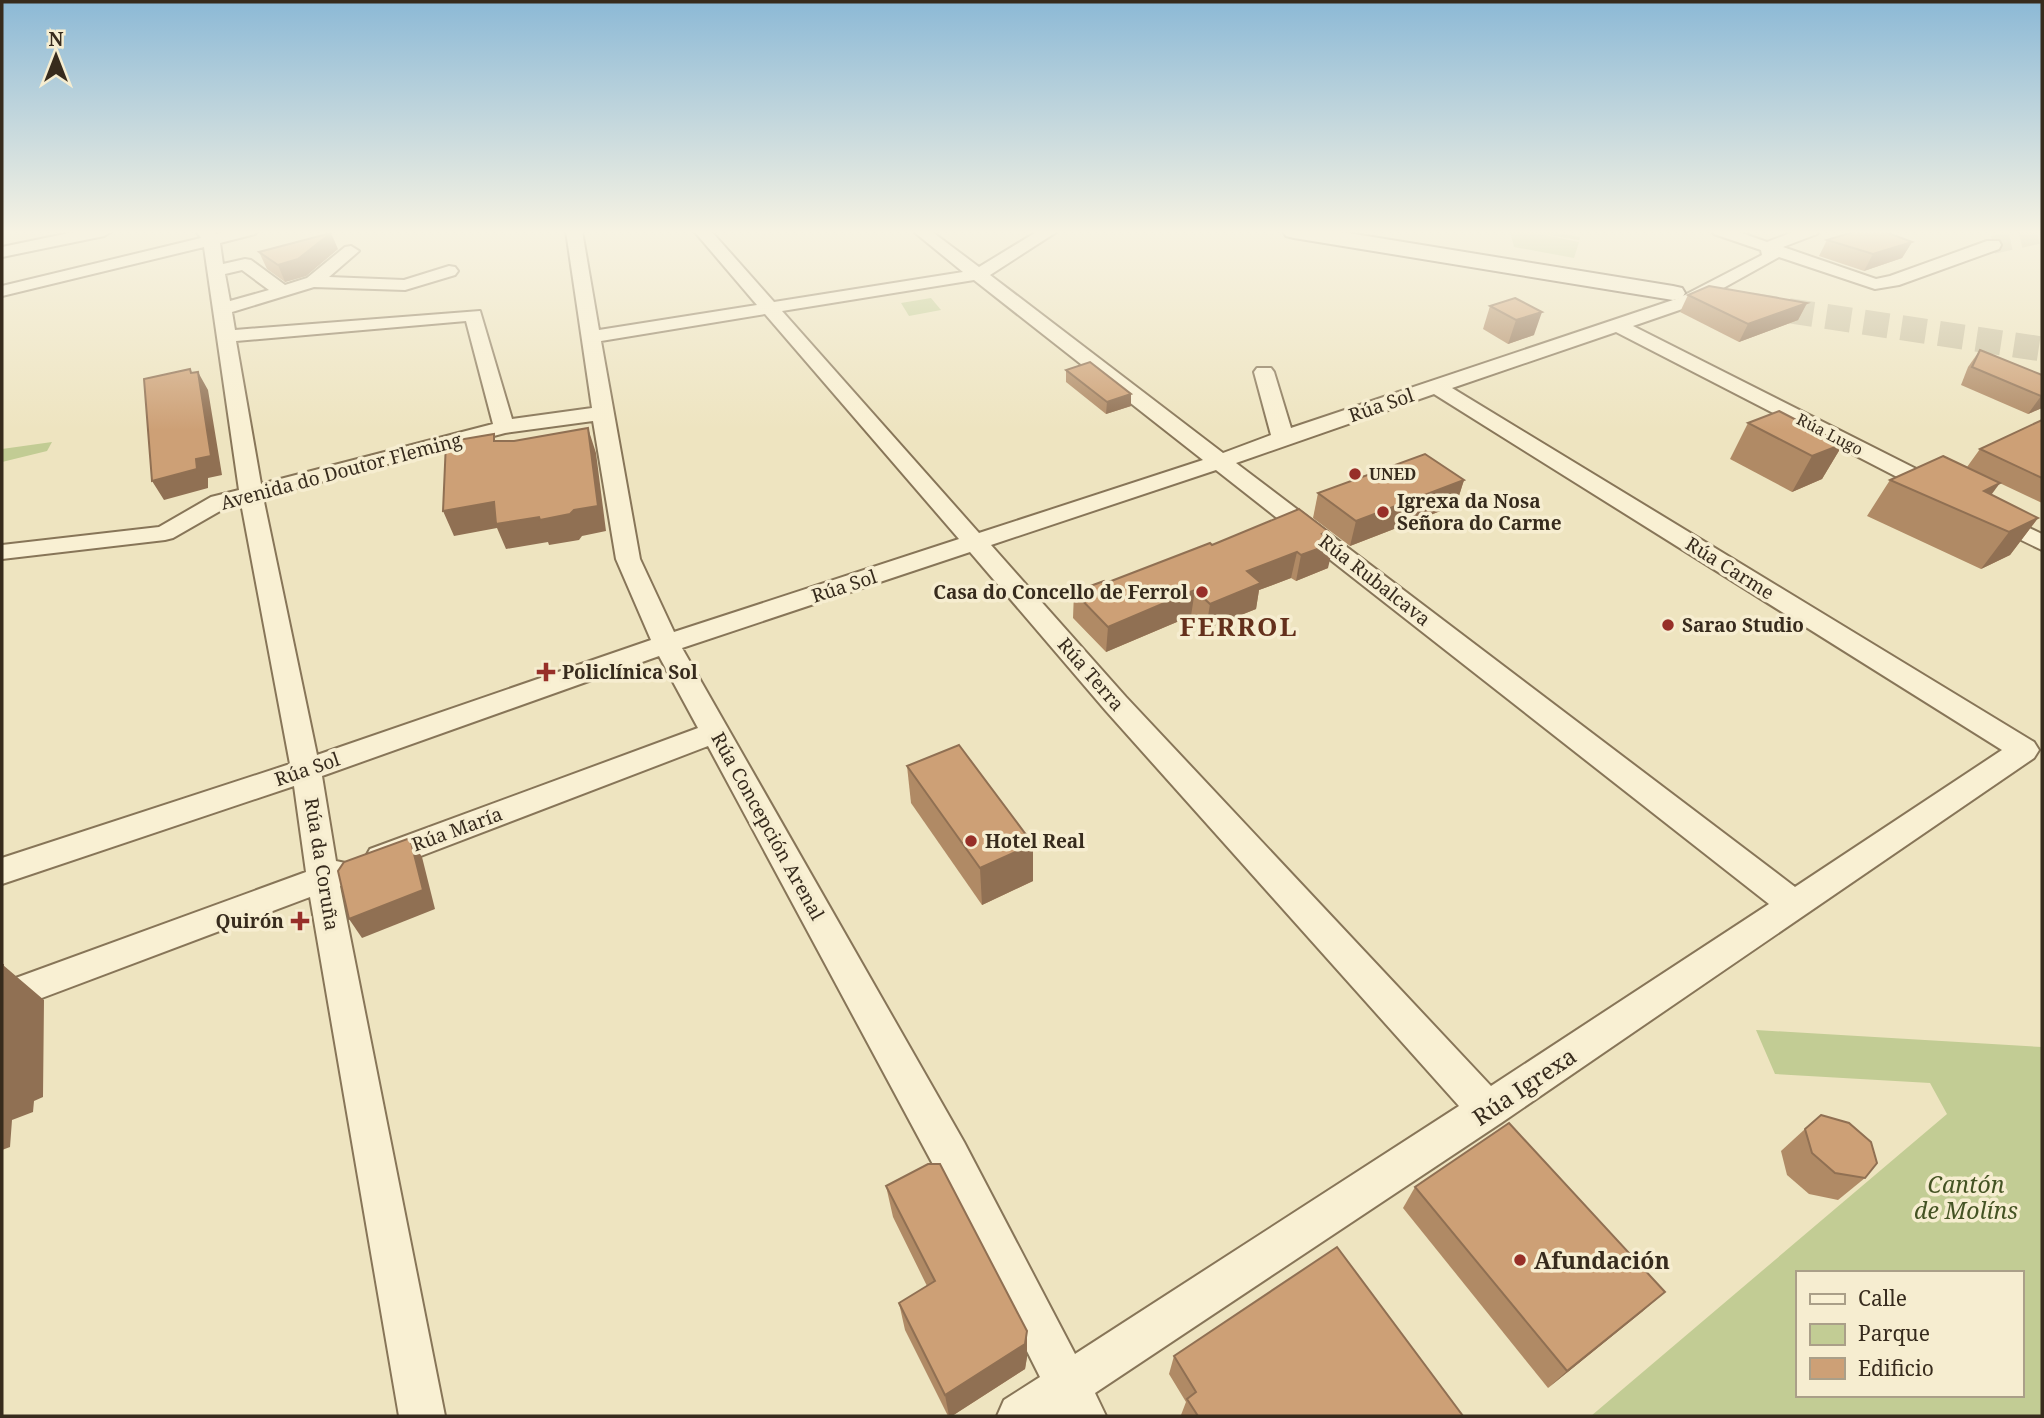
<svg xmlns="http://www.w3.org/2000/svg" width="2044" height="1418" font-family="'Noto Serif',serif">
  <style>
    .green { fill: #c2cc94; fill-rule: evenodd }
    .lines { fill: none; stroke-linecap: round; stroke-linejoin: round }
    .street-tunnel { stroke: #c9bf9f; stroke-width: 18; stroke-dasharray: 18 10; stroke-linecap: butt }
    .secondary-tunnel { stroke: #c9bf9f; stroke-width: 25; stroke-dasharray: 25 13; stroke-linecap: butt }
    .street-casing { stroke: #877558; stroke-width: 4 }
    .secondary-casing { stroke: #69553b; stroke-width: 4 }
    .street { fill: #f9f0d3; fill-rule: evenodd }
    .secondary { fill: #f9f0d3; fill-rule: evenodd }
    .wall { fill: #b08a65 }
    .shaded-wall { fill: #907053 }
    .building { fill: #cda076; stroke: #907053; stroke-width: 2 }
    .poi-dot { fill: #972f28; stroke: #f6edd0; stroke-width: 2.5 }
    .labels { text-anchor: middle; dominant-baseline: central; stroke-width: 7; stroke-linejoin: round; paint-order: stroke }
    .far-street-label { font-size: 16px; fill: #372b1d; stroke: #f6edd0 }
    .far-poi-label { font-size: 16px; font-weight: bold; fill: #372b1d; stroke: #f6edd0; text-anchor: start }
    .street-label { font-size: 19px; fill: #372b1d; stroke: #f6edd0 }
    .poi-label { font-size: 19px; font-weight: bold; fill: #372b1d; stroke: #f6edd0; text-anchor: start }
    .near-street-label { font-size: 23px; fill: #372b1d; stroke: #f6edd0 }
    .near-park-label { font-size: 23px; font-style: italic; fill: #445323; stroke: #f6edd0 }
    .near-poi-label { font-size: 23px; font-weight: bold; fill: #372b1d; stroke: #f6edd0; text-anchor: start }
    .district-label { font-size: 26px; font-weight: bold; letter-spacing: 2px; fill: #64301c; stroke: #f6edd0 }
  </style>
  <rect width="100%" height="100%" fill="#eee4c0"/>
  <g class="green">
    <path d="M 1510,231 L 1547,231 L 1580,237 L 1579,240 L 1530,232 L 1579,242 L 1574,258 L 1514,247 Z"/>
    <path d="M 931,298 L 941,310 L 909,316 L 901,303 Z"/>
    <path d="M 52,442 L 47,451 L 2,462 L 2,449 Z"/>
    <path d="M 1756,1030 L 2042,1047 L 2042,1416 L 1591,1416 L 1947,1114 L 1930,1083 L 1775,1074 ZM 1797,1273 L 2021,1273 L 2021,1395 L 1797,1395 Z"/>
  </g>
  <g class="lines">
    <path class="street-tunnel" d="M 1993,245 L 2042,234"/>
    <path class="secondary-tunnel" d="M 1751,305 L 2042,349"/>
    <g class="street-casing">
      <g id="street">
        <path d="M 79,231 L 112,231 L 104,236 L 2,257 L 2,247 Z"/>
        <path d="M 196,231 L 213,231 L 216,234 L 228,231 L 257,231 L 255,234 L 220,243 L 223,264 L 245,259 L 251,260 L 285,285 L 307,278 L 345,247 L 351,246 L 359,251 L 329,277 L 404,280 L 449,266 L 455,267 L 458,271 L 455,275 L 405,290 L 314,287 L 232,312 L 235,330 L 480,311 L 512,419 L 592,408 L 566,231 L 582,231 L 599,330 L 757,305 L 694,231 L 711,231 L 774,302 L 963,272 L 913,231 L 931,231 L 979,267 L 1038,231 L 1058,231 L 990,275 L 1223,453 L 1271,435 L 1254,372 L 1257,368 L 1271,368 L 1274,372 L 1291,428 L 1679,298 L 1762,255 L 1761,250 L 1714,234 L 1712,231 L 1736,231 L 1767,242 L 1796,231 L 1819,231 L 1817,234 L 1783,247 L 1876,279 L 1890,276 L 1987,241 L 1999,241 L 2001,245 L 1999,249 L 1899,285 L 1875,289 L 1779,257 L 1691,306 L 1633,326 L 1948,485 L 1951,490 L 1948,495 L 1932,495 L 1616,332 L 1452,388 L 2034,742 L 2039,750 L 2034,758 L 1501,1123 L 1095,1393 L 1106,1416 L 997,1416 L 1004,1400 L 1040,1377 L 936,1170 L 708,746 L 392,867 L 381,871 L 370,867 L 365,858 L 370,849 L 698,728 L 659,656 L 322,776 L 336,861 L 350,864 L 355,873 L 350,882 L 340,886 L 445,1416 L 399,1416 L 310,897 L 2,1013 L 2,983 L 306,872 L 294,786 L 2,884 L 2,858 L 290,764 L 241,503 L 227,507 L 173,538 L 165,540 L 2,559 L 2,545 L 159,527 L 211,497 L 239,490 L 204,247 L 2,296 L 2,286 L 201,238 ZM 242,270 L 269,290 L 230,301 L 225,274 ZM 974,280 L 1203,460 L 979,533 L 782,311 ZM 765,314 L 959,539 L 674,632 L 640,559 L 601,341 ZM 466,321 L 493,424 L 261,484 L 236,341 ZM 1434,394 L 2002,750 L 1795,887 L 1236,463 ZM 593,421 L 616,559 L 651,640 L 317,755 L 263,497 L 505,433 ZM 1216,470 L 1769,904 L 1491,1086 L 1126,697 L 991,545 ZM 970,552 L 1106,711 L 1459,1106 L 1075,1354 L 964,1142 L 682,648 Z"/>
        <path d="M 1992,510 L 2042,534 L 2042,550 L 1984,522 L 1980,517 L 1984,512 Z"/>
      </g>
    </g>
    <g class="secondary-casing">
      <path id="secondary" d="M 1283,231 L 1336,231 L 1673,286 L 1682,288 L 1685,293 L 1682,298 L 1673,300 L 1294,238 L 1286,236 Z"/>
    </g>
    <use href="#street" class="street"/>
    <use href="#secondary" class="secondary"/>
  </g>
  <g class="wall">
    <path d="M 1827,240 L 1912,242 L 1902,258 L 1864,271 L 1819,256 Z"/>
    <path d="M 338,249 L 306,276 L 285,282 L 267,269 L 259,252 Z"/>
    <path d="M 1688,295 L 1807,303 L 1798,320 L 1739,342 L 1680,312 Z"/>
    <path d="M 1515,298 L 1534,335 L 1508,344 L 1483,329 L 1490,306 Z"/>
    <path d="M 1980,350 L 2042,375 L 2042,408 L 2028,414 L 1961,385 L 1968,367 Z"/>
    <path d="M 1066,370 L 1131,394 L 1131,406 L 1106,414 L 1066,382 Z"/>
    <path d="M 2042,420 L 2042,503 L 1989,478 L 1992,495 L 2038,518 L 2010,555 L 1981,569 L 1867,516 L 1890,480 L 1967,467 L 1980,449 Z"/>
    <path d="M 1748,423 L 1843,444 L 1822,479 L 1792,492 L 1730,459 Z"/>
    <path d="M 1464,480 L 1456,505 L 1350,546 L 1313,518 L 1318,493 Z"/>
    <path d="M 1327,537 L 1328,568 L 1296,581 L 1291,578 L 1259,590 L 1256,609 L 1206,629 L 1191,616 L 1106,652 L 1073,618 L 1074,592 L 1106,583 L 1212,545 Z"/>
    <path d="M 907,766 L 1033,844 L 1033,881 L 982,905 L 911,803 Z"/>
    <path d="M 1805,1129 L 1865,1178 L 1838,1200 L 1809,1194 L 1787,1175 L 1781,1151 Z"/>
    <path d="M 886,1186 L 1027,1331 L 1027,1357 L 1025,1369 L 952,1416 L 948,1416 L 905,1330 L 899,1303 L 927,1286 L 893,1217 Z"/>
    <path d="M 1415,1187 L 1643,1311 L 1548,1388 L 1403,1208 Z"/>
    <path d="M 1174,1356 L 1463,1416 L 1182,1416 L 1181,1415 L 1186,1402 L 1169,1374 Z"/>
  </g>
  <g class="shaded-wall">
    <path d="M 331,233 L 338,249 L 306,276 L 285,282 L 278,265 Z"/>
    <path d="M 1912,242 L 1902,258 L 1864,271 L 1873,254 Z"/>
    <path d="M 1807,303 L 1798,320 L 1739,342 L 1748,324 Z"/>
    <path d="M 1542,312 L 1534,335 L 1508,344 L 1516,320 Z"/>
    <path d="M 198,372 L 208,390 L 222,475 L 208,478 L 208,488 L 164,500 L 152,481 L 196,459 Z"/>
    <path d="M 1131,394 L 1131,406 L 1106,414 L 1107,402 Z"/>
    <path d="M 2042,395 L 2042,408 L 2028,414 L 2041,396 Z"/>
    <path d="M 588,428 L 596,453 L 606,531 L 582,536 L 579,540 L 549,545 L 548,542 L 506,549 L 497,528 L 454,536 L 443,511 L 494,502 Z"/>
    <path d="M 1843,444 L 1822,479 L 1792,492 L 1812,456 Z"/>
    <path d="M 1464,480 L 1456,505 L 1350,546 L 1356,521 Z"/>
    <path d="M 2000,483 L 1975,517 L 1984,491 Z"/>
    <path d="M 2038,518 L 2010,555 L 1981,569 L 2009,532 Z"/>
    <path d="M 1328,531 L 1325,546 L 1334,543 L 1328,568 L 1296,581 L 1301,555 L 1322,534 Z"/>
    <path d="M 1297,552 L 1291,578 L 1259,590 L 1256,609 L 1206,629 L 1210,604 L 1247,571 Z"/>
    <path d="M 1195,590 L 1191,616 L 1106,652 L 1108,627 Z"/>
    <path d="M 410,838 L 422,857 L 435,909 L 362,938 L 349,919 Z"/>
    <path d="M 1033,844 L 1033,881 L 982,905 L 980,868 Z"/>
    <path d="M 3,965 L 44,1000 L 43,1097 L 34,1101 L 33,1112 L 12,1120 L 10,1147 L 2,1150 L 2,1005 Z"/>
    <path d="M 1665,1292 L 1643,1311 L 1548,1388 L 1567,1371 Z"/>
    <path d="M 1027,1331 L 1027,1357 L 1025,1369 L 952,1416 L 949,1416 L 945,1395 Z"/>
  </g>
  <g class="building">
    <path d="M 1856,231 L 1883,231 L 1912,242 L 1873,254 L 1827,240 Z"/>
    <path d="M 331,233 L 298,259 L 278,265 L 259,252 Z"/>
    <path d="M 1709,286 L 1807,303 L 1748,324 L 1688,295 Z"/>
    <path d="M 1515,298 L 1542,312 L 1516,320 L 1490,306 Z"/>
    <path d="M 1980,350 L 2042,375 L 2042,395 L 2041,396 L 1972,367 Z"/>
    <path d="M 1090,362 L 1131,394 L 1107,402 L 1066,370 Z"/>
    <path d="M 190,369 L 191,373 L 198,372 L 211,456 L 196,459 L 197,469 L 152,481 L 144,379 Z"/>
    <path d="M 1779,411 L 1843,444 L 1812,456 L 1748,423 Z"/>
    <path d="M 2042,420 L 2042,478 L 1980,449 Z"/>
    <path d="M 588,428 L 598,506 L 574,510 L 570,514 L 540,520 L 539,517 L 496,524 L 494,502 L 443,511 L 446,442 L 494,434 L 494,441 L 514,441 Z"/>
    <path d="M 1425,454 L 1464,480 L 1356,521 L 1318,493 Z"/>
    <path d="M 1943,456 L 2000,483 L 1984,491 L 2038,518 L 2009,532 L 1890,480 Z"/>
    <path d="M 1299,509 L 1328,531 L 1322,534 L 1334,543 L 1301,555 L 1297,552 L 1247,571 L 1261,583 L 1210,604 L 1195,590 L 1108,627 L 1074,592 L 1104,581 L 1106,583 L 1210,543 L 1212,545 Z"/>
    <path d="M 959,745 L 1033,844 L 980,868 L 907,766 Z"/>
    <path d="M 410,838 L 423,890 L 349,919 L 338,871 L 344,862 Z"/>
    <path d="M 2,965 L 3,965 L 2,1005 Z"/>
    <path d="M 1821,1115 L 1849,1123 L 1871,1142 L 1877,1163 L 1865,1178 L 1835,1173 L 1812,1153 L 1805,1129 Z"/>
    <path d="M 1509,1123 L 1665,1292 L 1567,1371 L 1415,1187 Z"/>
    <path d="M 928,1164 L 940,1164 L 1027,1331 L 1025,1344 L 945,1395 L 899,1303 L 935,1281 L 886,1186 Z"/>
    <path d="M 1337,1247 L 1463,1416 L 1198,1416 L 1187,1399 L 1196,1392 L 1174,1356 Z"/>
  </g>
  <linearGradient id="sky" x2="0" y2="1"><stop stop-color="#8cb9d6"/><stop offset="0.54" stop-color="#f7f3e3"/><stop offset="1" stop-color="#f7f3e3" stop-opacity="0"/></linearGradient>
  <rect width="2044" height="430" fill="url(#sky)"/>
  <g class="poi-dot">
    <circle cx="1355" cy="474" r="7"/>
    <circle cx="1383" cy="512" r="7"/>
    <circle cx="1202" cy="592" r="7"/>
    <circle cx="1668" cy="625" r="7"/>
    <path d="M542.5 661.5h7v7h7v7h-7v7h-7v-7h-7v-7h7z"/>
    <circle cx="971" cy="841" r="7"/>
    <path d="M296.5 910.5h7v7h7v7h-7v7h-7v-7h-7v-7h7z"/>
    <circle cx="1520" cy="1260" r="7"/>
  </g>
  <g class="labels">
    <g class="far-street-label">
      <text transform="translate(1830 434) rotate(27)">Rúa Lugo</text>
    </g>
    <g class="far-poi-label">
      <text x="1369" y="474">UNED</text>
    </g>
    <g class="street-label">
      <text transform="translate(1381 405) rotate(-19)">Rúa Sol</text>
      <text transform="translate(341 471) rotate(-15)">Avenida do Doutor Fleming</text>
      <text transform="translate(1730 568) rotate(32)">Rúa Carme</text>
      <text transform="translate(1375 580) rotate(38)">Rúa Rubalcava</text>
      <text transform="translate(844 586) rotate(-18)">Rúa Sol</text>
      <text transform="translate(1091 674) rotate(49)">Rúa Terra</text>
      <text transform="translate(307 769) rotate(-19)">Rúa Sol</text>
      <text transform="translate(768 826) rotate(61)">Rúa Concepción Arenal</text>
      <text transform="translate(457 829) rotate(-20)">Rúa María</text>
      <text transform="translate(322 864) rotate(81)">Rúa da Coruña</text>
    </g>
    <g class="poi-label">
      <text x="1397" y="501">Igrexa da Nosa<tspan x="1397" dy="22">Señora do Carme</tspan></text>
      <text x="1188" y="592" text-anchor="end">Casa do Concello de Ferrol</text>
      <text x="1682" y="625">Sarao Studio</text>
      <text x="562" y="672">Policlínica Sol</text>
      <text x="985" y="841">Hotel Real</text>
      <text x="284" y="921" text-anchor="end">Quirón</text>
    </g>
    <g class="near-street-label">
      <text transform="translate(1524 1086) rotate(-34)">Rúa Igrexa</text>
    </g>
    <g class="near-park-label">
      <text x="1966" y="1184">Cantón<tspan x="1966" dy="26">de Molíns</tspan></text>
    </g>
    <g class="near-poi-label">
      <text x="1534" y="1260">Afundación</text>
    </g>
    <g class="district-label">
      <text x="1239" y="626">FERROL</text>
    </g>
  </g>
  <rect width="2044" height="1418" fill="none" stroke="#372b1d" stroke-width="7"/>
  <rect x="1796" y="1271" width="228" height="126" fill="#f6edd0" stroke="#aa9f88" stroke-width="2"/>
  <rect x="1810" y="1294" width="35" height="10" fill="#f9f0d3" stroke="#aa9f88" stroke-width="2"/>
  <text x="1858" y="1306" font-size="21" fill="#372b1d">Calle</text>
  <rect x="1810" y="1324" width="35" height="21" fill="#c2cc94" stroke="#aa9f88" stroke-width="2"/>
  <text x="1858" y="1341" font-size="21" fill="#372b1d">Parque</text>
  <rect x="1810" y="1358" width="35" height="21" fill="#cda076" stroke="#aa9f88" stroke-width="2"/>
  <text x="1858" y="1376" font-size="21" fill="#372b1d">Edificio</text>
  <g transform="translate(56 56)" stroke="#f6edd0" stroke-width="5" paint-order="stroke">
  <path d="M0-5L12 26L0 18L-12 26Z" fill="#372b1d"/>
  <text y="-10" font-size="19" font-weight="bold" text-anchor="middle" fill="#372b1d">N</text>
  </g>
</svg>
